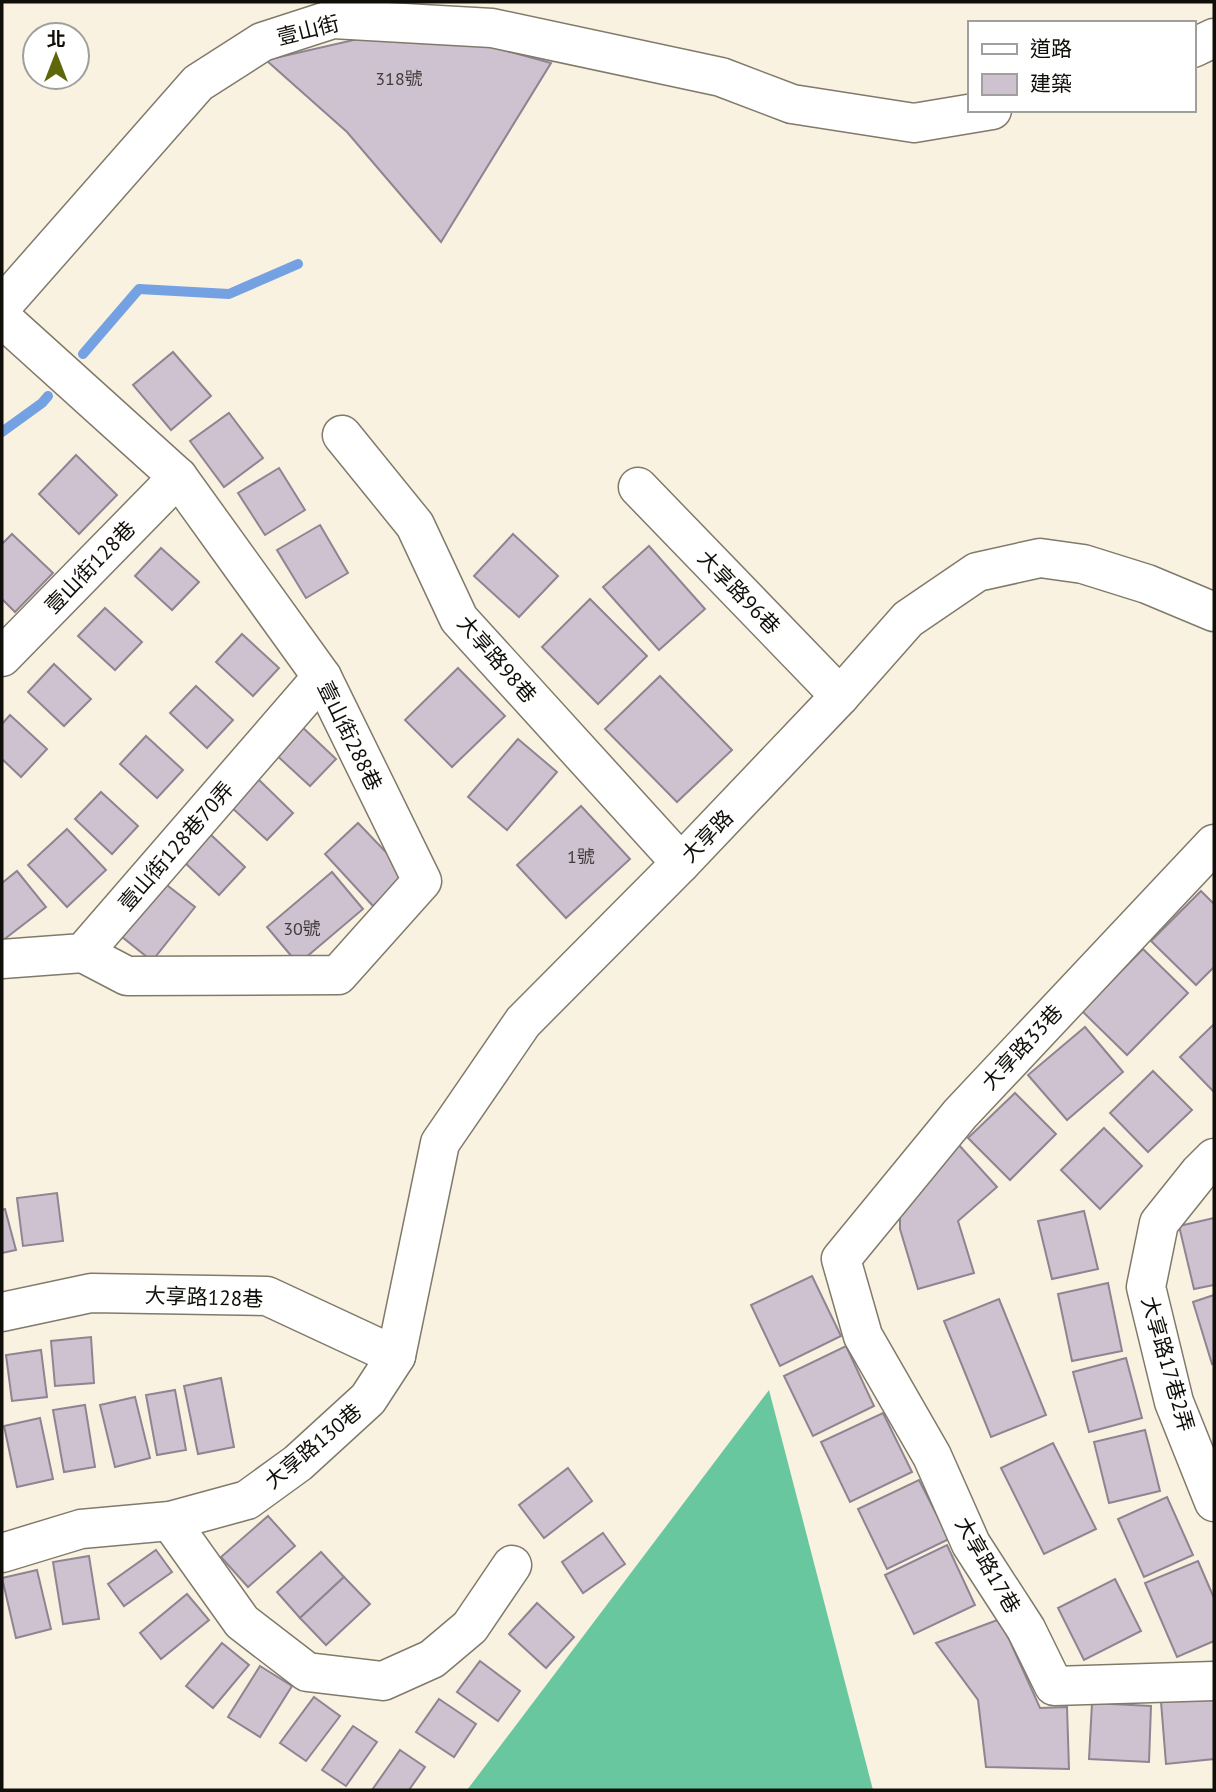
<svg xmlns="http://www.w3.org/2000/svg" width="1216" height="1792" font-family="'PT Sans','Noto Sans TC',sans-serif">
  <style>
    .forest { fill: #68c79e }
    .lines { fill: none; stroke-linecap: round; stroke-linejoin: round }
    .stream { stroke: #73a1e2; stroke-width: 10 }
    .building { fill: #cec2d0; stroke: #8f8491; stroke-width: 2 }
    .minor-casing { stroke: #807a6a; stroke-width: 41 }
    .minor { stroke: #fff; stroke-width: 38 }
    .labels { text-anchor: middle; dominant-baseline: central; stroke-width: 7; stroke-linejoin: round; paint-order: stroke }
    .number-label { font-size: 18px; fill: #403b3a }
    .street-label { font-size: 21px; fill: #100e08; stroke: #fff }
  </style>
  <rect width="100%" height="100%" fill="#faf2e1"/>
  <path class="forest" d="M 769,1390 L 873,1790 L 467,1790 Z"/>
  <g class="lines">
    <g class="stream">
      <path d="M 83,354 L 139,289 L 229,294 L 298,264"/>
      <path d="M 2,432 L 42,403 L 48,396"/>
    </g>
  </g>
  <g class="building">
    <path d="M 415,26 L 551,63 L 441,242 L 347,132 L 266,60 Z"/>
    <path d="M 173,352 L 211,396 L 171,430 L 133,385 Z"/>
    <path d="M 229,413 L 263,458 L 224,487 L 190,441 Z"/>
    <path d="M 76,455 L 117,495 L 79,534 L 39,494 Z"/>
    <path d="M 279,468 L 305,510 L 265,535 L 238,493 Z"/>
    <path d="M 320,525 L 348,573 L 306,598 L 277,550 Z"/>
    <path d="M 12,534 L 53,573 L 15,612 L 2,599 L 2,544 Z"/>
    <path d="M 513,534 L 558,576 L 519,617 L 474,576 Z"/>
    <path d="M 649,546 L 705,609 L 659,650 L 603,587 Z"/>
    <path d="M 161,548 L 199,582 L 172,610 L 135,576 Z"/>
    <path d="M 590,599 L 647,656 L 598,704 L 542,647 Z"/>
    <path d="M 105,608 L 142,642 L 115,670 L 78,636 Z"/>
    <path d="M 242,634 L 279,668 L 253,696 L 216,662 Z"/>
    <path d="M 54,664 L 91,699 L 64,726 L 28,692 Z"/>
    <path d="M 458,668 L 505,716 L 452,767 L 405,720 Z"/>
    <path d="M 660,676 L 732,750 L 677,802 L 605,729 Z"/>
    <path d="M 196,686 L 233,720 L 207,748 L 170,713 Z"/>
    <path d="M 10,715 L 47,749 L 21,777 L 2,759 L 2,724 Z"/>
    <path d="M 299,724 L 336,759 L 310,786 L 273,752 Z"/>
    <path d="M 146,736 L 183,770 L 157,798 L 120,764 Z"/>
    <path d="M 518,739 L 557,772 L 507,830 L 468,797 Z"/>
    <path d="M 257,778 L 293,813 L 267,840 L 230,806 Z"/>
    <path d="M 101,792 L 138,826 L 112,854 L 75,819 Z"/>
    <path d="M 581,806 L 630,859 L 566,918 L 517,865 Z"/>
    <path d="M 358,823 L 407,874 L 373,906 L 325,854 Z"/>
    <path d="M 67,829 L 106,870 L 67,907 L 28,865 Z"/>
    <path d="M 209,833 L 245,867 L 219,895 L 182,860 Z"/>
    <path d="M 17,871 L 46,907 L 2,941 L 2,883 Z"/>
    <path d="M 332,872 L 363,909 L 298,964 L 267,927 Z"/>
    <path d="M 154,875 L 195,907 L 152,961 L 111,928 Z"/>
    <path d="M 1201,891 L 1214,904 L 1214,967 L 1196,985 L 1151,941 Z"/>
    <path d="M 1143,949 L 1188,993 L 1127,1055 L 1082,1011 Z"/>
    <path d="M 1214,1024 L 1214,1092 L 1180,1057 Z"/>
    <path d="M 1085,1027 L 1123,1072 L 1067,1120 L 1028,1075 Z"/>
    <path d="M 1153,1071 L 1192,1110 L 1148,1152 L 1110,1113 Z"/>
    <path d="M 1015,1093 L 1056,1134 L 1010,1180 L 968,1138 Z"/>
    <path d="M 1104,1128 L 1142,1166 L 1100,1209 L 1061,1170 Z"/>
    <path d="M 958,1144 L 997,1187 L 958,1221 L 974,1273 L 918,1289 L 900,1229 L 900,1200 Z"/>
    <path d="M 57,1193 L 63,1241 L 23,1246 L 17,1198 Z"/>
    <path d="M 5,1209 L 16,1250 L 2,1253 L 2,1210 Z"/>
    <path d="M 1084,1211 L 1098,1269 L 1052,1279 L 1038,1221 Z"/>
    <path d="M 1214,1218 L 1214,1285 L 1194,1289 L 1179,1226 Z"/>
    <path d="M 812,1276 L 841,1336 L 780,1366 L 751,1305 Z"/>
    <path d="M 1108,1283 L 1122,1351 L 1072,1361 L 1058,1294 Z"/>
    <path d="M 1214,1295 L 1214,1363 L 1212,1364 L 1193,1302 Z"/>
    <path d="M 999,1299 L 1046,1415 L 991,1437 L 944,1321 Z"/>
    <path d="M 91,1337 L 94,1383 L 55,1386 L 51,1341 Z"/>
    <path d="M 846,1346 L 874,1406 L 813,1436 L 784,1376 Z"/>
    <path d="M 41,1350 L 47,1397 L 12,1401 L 6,1355 Z"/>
    <path d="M 1126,1358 L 1142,1418 L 1089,1432 L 1073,1372 Z"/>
    <path d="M 221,1378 L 234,1447 L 198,1454 L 184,1386 Z"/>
    <path d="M 175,1390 L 186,1450 L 157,1455 L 146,1395 Z"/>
    <path d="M 135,1397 L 150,1458 L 115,1467 L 100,1405 Z"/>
    <path d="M 85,1405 L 95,1467 L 64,1472 L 53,1410 Z"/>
    <path d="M 883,1413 L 912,1472 L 850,1502 L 821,1442 Z"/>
    <path d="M 40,1418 L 53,1479 L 17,1487 L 4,1426 Z"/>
    <path d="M 1145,1430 L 1160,1491 L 1109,1503 L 1094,1442 Z"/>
    <path d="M 1053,1443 L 1096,1529 L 1044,1554 L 1001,1468 Z"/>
    <path d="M 568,1468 L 592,1501 L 544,1538 L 519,1505 Z"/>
    <path d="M 919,1480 L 949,1539 L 887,1569 L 858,1509 Z"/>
    <path d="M 1167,1497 L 1193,1555 L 1144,1577 L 1118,1519 Z"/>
    <path d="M 268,1516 L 295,1546 L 248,1587 L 221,1557 Z"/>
    <path d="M 603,1533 L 625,1564 L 583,1593 L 562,1562 Z"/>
    <path d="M 947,1545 L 975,1605 L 914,1634 L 885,1575 Z"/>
    <path d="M 156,1550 L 172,1572 L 124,1606 L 108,1584 Z"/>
    <path d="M 321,1552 L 344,1577 L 300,1618 L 277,1592 Z"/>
    <path d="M 89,1556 L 99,1619 L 63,1624 L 53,1562 Z"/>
    <path d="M 1198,1561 L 1214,1598 L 1214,1641 L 1177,1657 L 1145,1583 Z"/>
    <path d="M 37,1570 L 51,1629 L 16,1638 L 2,1578 Z"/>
    <path d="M 344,1577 L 370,1604 L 326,1645 L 300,1618 Z"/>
    <path d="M 1115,1579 L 1141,1631 L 1084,1660 L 1058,1608 Z"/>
    <path d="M 187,1594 L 209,1620 L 161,1659 L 140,1633 Z"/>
    <path d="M 537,1603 L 574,1637 L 546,1668 L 509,1634 Z"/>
    <path d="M 1000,1619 L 1040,1708 L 1067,1707 L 1069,1769 L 986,1767 L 978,1700 L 936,1643 Z"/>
    <path d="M 222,1643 L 249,1665 L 213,1708 L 186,1686 Z"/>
    <path d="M 480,1661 L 520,1691 L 498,1721 L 457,1692 Z"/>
    <path d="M 260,1666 L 292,1686 L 260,1737 L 228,1717 Z"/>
    <path d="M 314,1697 L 340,1716 L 306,1761 L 280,1743 Z"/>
    <path d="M 1214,1698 L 1214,1759 L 1166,1764 L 1161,1702 Z"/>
    <path d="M 439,1699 L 476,1724 L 454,1757 L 416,1732 Z"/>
    <path d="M 1092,1703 L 1151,1706 L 1149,1762 L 1089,1759 Z"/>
    <path d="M 353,1726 L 377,1742 L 346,1786 L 322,1770 Z"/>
    <path d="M 400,1750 L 425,1767 L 409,1790 L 372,1790 Z"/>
  </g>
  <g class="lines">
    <g class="minor-casing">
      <g id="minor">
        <path d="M 1193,48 L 1214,38"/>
        <path d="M 2,306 L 198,83 L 262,42 L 333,19 L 492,28 L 721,77 L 792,104 L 914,123 L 992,110"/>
        <path d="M 2,318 L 178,477 L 322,677 L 422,881 L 338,975 L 127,976 L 83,953"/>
        <path d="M 342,435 L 415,525 L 459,619 L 681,863"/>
        <path d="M 638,487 L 840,696"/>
        <path d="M 2,657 L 178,477"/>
        <path d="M 1214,844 L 960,1114 L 841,1259 L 863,1336 L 932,1456 L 971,1544 L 1026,1629 L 1054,1686 L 1214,1681"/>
        <path d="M 2,959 L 83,953 L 322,677"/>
        <path d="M 1214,1158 L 1199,1173 L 1159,1223 L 1146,1287 L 1174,1402 L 1214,1502"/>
        <path d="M 2,1312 L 91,1293 L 267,1296 L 396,1356"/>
        <path d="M 170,1521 L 242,1622 L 307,1672 L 383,1681 L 432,1659 L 470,1627 L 512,1565"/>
        <path d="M 2,1553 L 81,1529 L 170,1521 L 247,1500 L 298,1463 L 368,1399 L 396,1356 L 440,1143 L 523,1022 L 681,863 L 840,696 L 908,619 L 977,572 L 1040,558 L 1083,564 L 1147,584 L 1214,612"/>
      </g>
    </g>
    <use href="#minor" class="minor"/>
  </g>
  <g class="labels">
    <g class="number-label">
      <text x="399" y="78">318號</text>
      <text x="581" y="856">1號</text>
      <text x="302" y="928">30號</text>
    </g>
    <g class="street-label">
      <text transform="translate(308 30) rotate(-14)">壹山街</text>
      <text transform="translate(90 567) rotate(-46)">壹山街128巷</text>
      <text transform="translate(739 592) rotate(46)">大享路96巷</text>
      <text transform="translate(497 659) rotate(49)">大享路98巷</text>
      <text transform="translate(350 736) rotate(64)">壹山街288巷</text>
      <text transform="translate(707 836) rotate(-46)">大享路</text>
      <text transform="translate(176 846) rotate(-49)">壹山街128巷70弄</text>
      <text transform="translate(1022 1047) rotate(-47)">大享路33巷</text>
      <text transform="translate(204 1297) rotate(2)">大享路128巷</text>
      <text transform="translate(1168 1364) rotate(74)">大享路17巷2弄</text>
      <text transform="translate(313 1446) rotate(-40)">大享路130巷</text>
      <text transform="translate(988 1565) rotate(60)">大享路17巷</text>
    </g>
  </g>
  <rect width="1216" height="1792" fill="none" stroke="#100e08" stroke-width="7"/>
  <rect x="968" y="21" width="228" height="91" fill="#ffffff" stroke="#9f9f9c" stroke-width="2"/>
  <rect x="982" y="44" width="35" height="10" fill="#ffffff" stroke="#9f9f9c" stroke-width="2"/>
  <text x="1030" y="56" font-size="21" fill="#100e08">道路</text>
  <rect x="982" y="74" width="35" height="21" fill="#cec2d0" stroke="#9f9f9c" stroke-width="2"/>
  <text x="1030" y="91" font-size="21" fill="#100e08">建築</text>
  <g transform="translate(56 56)"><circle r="33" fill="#ffffff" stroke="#9f9f9c" stroke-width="2"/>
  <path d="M0-5L12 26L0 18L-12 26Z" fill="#5e670a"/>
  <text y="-10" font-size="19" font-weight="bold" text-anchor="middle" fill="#100e08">北</text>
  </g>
</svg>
